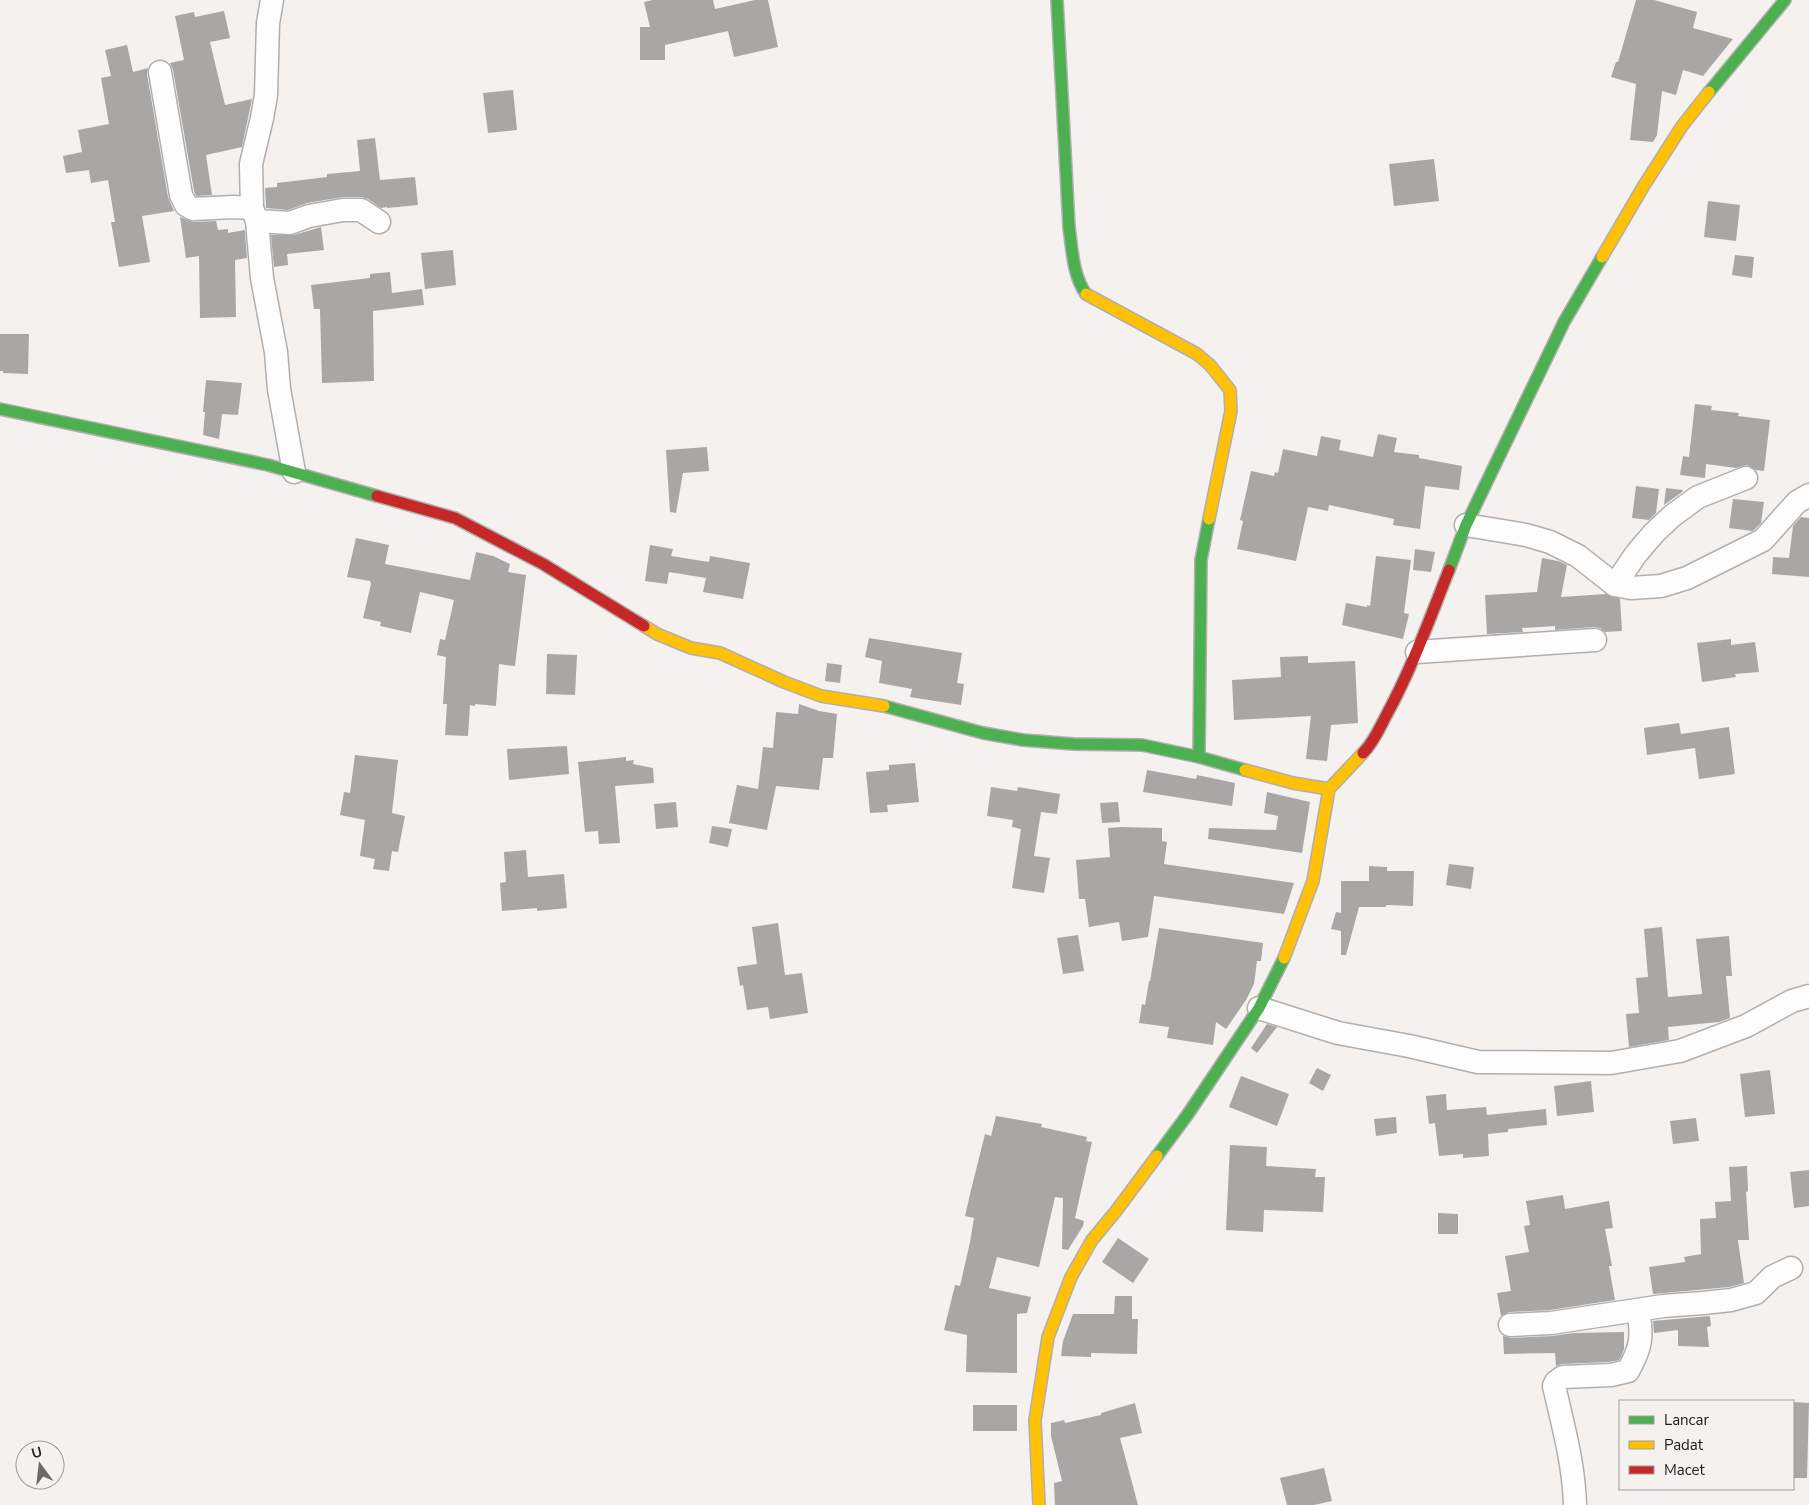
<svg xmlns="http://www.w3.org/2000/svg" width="1809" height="1505" font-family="'Nunito Sans',sans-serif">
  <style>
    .building { fill: #a9a7a6 }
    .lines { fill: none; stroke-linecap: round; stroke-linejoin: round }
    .street-casing { stroke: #b1afae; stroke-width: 25 }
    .fast-casing { stroke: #b1afae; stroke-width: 14 }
    .slow-casing { stroke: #b1afae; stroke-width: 14 }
    .jam-casing { stroke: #b1afae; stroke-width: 14 }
    .street { stroke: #fdfdfd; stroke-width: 22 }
    .fast { stroke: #4caf50; stroke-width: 11 }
    .slow { stroke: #ffc107; stroke-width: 11 }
    .jam { stroke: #c62828; stroke-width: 11 }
  </style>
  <rect width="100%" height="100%" fill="#f4f1ef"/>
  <g class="building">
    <path d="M 653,0 L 713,0 L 715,9 L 755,0 L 768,0 L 778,47 L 734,57 L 728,31 L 665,45 L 665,60 L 640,60 L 640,27 L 650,27 L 644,2 Z"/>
    <path d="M 1636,0 L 1654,0 L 1697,12 L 1693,28 L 1733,39 L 1703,76 L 1683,70 L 1676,95 L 1662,91 L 1657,135 L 1653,142 L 1630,140 L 1636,84 L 1611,77 L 1616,62 L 1618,62 Z"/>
    <path d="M 224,11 L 230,38 L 210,42 L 225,105 L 252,99 L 242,147 L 206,155 L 212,195 L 196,196 L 194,191 L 173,70 L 170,63 L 184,60 L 175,16 L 194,12 L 195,17 Z"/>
    <path d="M 127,45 L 133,72 L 148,68 L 147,74 L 168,197 L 174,211 L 142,216 L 150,262 L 119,267 L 111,222 L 115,222 L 108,180 L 91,183 L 89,170 L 66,173 L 63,156 L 82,152 L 78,130 L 109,124 L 101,78 L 111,76 L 105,50 Z"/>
    <path d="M 513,90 L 517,130 L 488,133 L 483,93 Z"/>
    <path d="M 375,138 L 380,180 L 415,177 L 418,205 L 387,208 L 387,207 L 381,208 L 368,199 L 362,197 L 343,197 L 307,203 L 288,210 L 266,208 L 265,188 L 277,187 L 277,183 L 327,177 L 327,174 L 360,171 L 357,140 Z"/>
    <path d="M 1434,159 L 1439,201 L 1394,206 L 1389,164 Z"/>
    <path d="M 1708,201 L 1740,205 L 1736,241 L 1704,237 Z"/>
    <path d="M 180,217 L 193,222 L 216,221 L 218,230 L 228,229 L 228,233 L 245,230 L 247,258 L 235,260 L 236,317 L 200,318 L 199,256 L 186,258 Z"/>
    <path d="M 321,227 L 324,250 L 287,254 L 288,265 L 274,267 L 271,235 L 294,235 Z"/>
    <path d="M 453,250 L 456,285 L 425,289 L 421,253 Z"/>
    <path d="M 1735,255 L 1754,257 L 1752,278 L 1732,275 Z"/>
    <path d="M 390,272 L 392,293 L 422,289 L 424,305 L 373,311 L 374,381 L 322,383 L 320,309 L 314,309 L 311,285 L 370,278 L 370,274 Z"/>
    <path d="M 0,334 L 29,334 L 28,374 L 3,373 L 3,371 L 0,371 Z"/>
    <path d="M 206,380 L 242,383 L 238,415 L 222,414 L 219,439 L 203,435 L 205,412 L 203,412 Z"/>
    <path d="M 1695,404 L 1712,406 L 1711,410 L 1739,413 L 1738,416 L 1770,420 L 1764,471 L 1756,470 L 1747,465 L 1736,468 L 1706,464 L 1705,478 L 1680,475 L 1683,456 L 1689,457 Z"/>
    <path d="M 1378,434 L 1397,438 L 1394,452 L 1419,455 L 1419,458 L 1462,466 L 1459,490 L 1425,486 L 1420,529 L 1393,525 L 1394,519 L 1329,505 L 1328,511 L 1308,507 L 1296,561 L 1237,549 L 1243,521 L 1240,520 L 1251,471 L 1274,476 L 1275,472 L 1278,473 L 1283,449 L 1317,456 L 1321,436 L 1341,440 L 1339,450 L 1373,457 Z"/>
    <path d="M 707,447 L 709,471 L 683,473 L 676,513 L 670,512 L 666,450 Z"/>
    <path d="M 1636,486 L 1659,489 L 1656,513 L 1649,520 L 1632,518 Z"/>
    <path d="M 1666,488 L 1683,490 L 1682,492 L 1664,505 Z"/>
    <path d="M 1733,499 L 1764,502 L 1761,523 L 1755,529 L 1752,531 L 1729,528 Z"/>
    <path d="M 1801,517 L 1809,518 L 1809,577 L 1772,574 L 1773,557 L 1789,558 L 1793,526 Z"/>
    <path d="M 356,538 L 389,545 L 385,564 L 470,580 L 476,552 L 493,556 L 510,564 L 508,572 L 526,575 L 515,666 L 499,664 L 496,706 L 475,704 L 475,706 L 470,705 L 468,736 L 445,735 L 447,704 L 443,704 L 446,657 L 437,655 L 440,639 L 445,640 L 454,600 L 420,592 L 411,633 L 380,626 L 381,622 L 363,618 L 371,584 L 370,581 L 347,577 Z"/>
    <path d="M 650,545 L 673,549 L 671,556 L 709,562 L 710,556 L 750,563 L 743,599 L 703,592 L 706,578 L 669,572 L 667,584 L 645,581 Z"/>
    <path d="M 1415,549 L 1435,552 L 1431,572 L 1413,570 Z"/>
    <path d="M 1376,556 L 1411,560 L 1404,613 L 1409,614 L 1403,639 L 1342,625 L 1346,603 L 1367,607 L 1367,605 L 1370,606 Z"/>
    <path d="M 1542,558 L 1558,561 L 1567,565 L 1561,597 L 1606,594 L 1620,599 L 1622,631 L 1605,632 L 1600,628 L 1594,627 L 1555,630 L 1555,626 L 1522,628 L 1523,632 L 1487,634 L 1485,595 L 1537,592 Z"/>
    <path d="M 869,638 L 962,653 L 957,683 L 964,684 L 961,705 L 916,698 L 910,697 L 912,689 L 879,683 L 882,661 L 865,657 Z"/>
    <path d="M 1731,639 L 1731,645 L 1755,642 L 1759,672 L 1735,674 L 1736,677 L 1702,682 L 1697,643 Z"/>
    <path d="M 547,654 L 577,655 L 575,695 L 546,694 Z"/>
    <path d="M 1308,656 L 1308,663 L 1355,661 L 1358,723 L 1331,725 L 1327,761 L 1306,759 L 1311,716 L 1234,720 L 1232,680 L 1281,677 L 1280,657 Z"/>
    <path d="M 827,663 L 842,665 L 840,683 L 825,681 Z"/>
    <path d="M 799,704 L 819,711 L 837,714 L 833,758 L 823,758 L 819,790 L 776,786 L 767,830 L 729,823 L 737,785 L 758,789 L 763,747 L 773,748 L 776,712 L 798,714 Z"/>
    <path d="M 1679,723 L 1681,734 L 1729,727 L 1735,774 L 1699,779 L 1695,748 L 1647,755 L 1644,728 Z"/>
    <path d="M 567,746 L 569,774 L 509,780 L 507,749 Z"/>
    <path d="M 355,755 L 398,760 L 392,813 L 405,816 L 398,852 L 392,851 L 389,871 L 373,869 L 375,859 L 360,856 L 365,820 L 340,815 L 344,792 L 350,793 Z"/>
    <path d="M 626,757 L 626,761 L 634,760 L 633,764 L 653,768 L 654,783 L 615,786 L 620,843 L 599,844 L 598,831 L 585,832 L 578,762 Z"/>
    <path d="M 915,763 L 919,802 L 887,805 L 888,812 L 870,813 L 866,772 L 889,770 L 889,765 Z"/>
    <path d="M 1147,770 L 1196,779 L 1197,775 L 1235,783 L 1232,806 L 1143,792 Z"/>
    <path d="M 991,787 L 1017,791 L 1018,787 L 1060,794 L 1057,814 L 1041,812 L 1034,856 L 1050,858 L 1044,893 L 1012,888 L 1021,829 L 1012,827 L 1013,820 L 987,816 Z"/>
    <path d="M 1267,792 L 1310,802 L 1302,853 L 1208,839 L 1209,828 L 1276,830 L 1278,816 L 1264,813 Z"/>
    <path d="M 676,802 L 678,827 L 656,829 L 654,804 Z"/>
    <path d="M 1118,802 L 1120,822 L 1102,823 L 1100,803 Z"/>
    <path d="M 712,826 L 732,829 L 728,847 L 709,843 Z"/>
    <path d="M 1121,827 L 1162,828 L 1162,841 L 1167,842 L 1164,864 L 1294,883 L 1284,914 L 1154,896 L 1148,937 L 1122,941 L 1119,922 L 1089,927 L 1085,899 L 1079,899 L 1076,860 L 1110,857 L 1108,828 Z"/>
    <path d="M 526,850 L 528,877 L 564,874 L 567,908 L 537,911 L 537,908 L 502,911 L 500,883 L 506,882 L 504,852 Z"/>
    <path d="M 1449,864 L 1474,867 L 1471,889 L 1446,885 Z"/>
    <path d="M 1369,866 L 1387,867 L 1387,871 L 1414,871 L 1413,906 L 1386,905 L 1386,907 L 1359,907 L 1346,955 L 1341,955 L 1341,931 L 1331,929 L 1336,912 L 1341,913 L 1341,881 L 1369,881 Z"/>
    <path d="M 778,923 L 785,975 L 802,973 L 808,1013 L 770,1019 L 768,1007 L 747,1010 L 743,985 L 740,986 L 737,967 L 757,964 L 752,927 Z"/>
    <path d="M 1662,927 L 1668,997 L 1702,994 L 1696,939 L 1729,936 L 1732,976 L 1726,976 L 1730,1018 L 1719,1022 L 1668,1027 L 1669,1040 L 1629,1047 L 1626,1014 L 1639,1013 L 1636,978 L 1648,977 L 1644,929 Z"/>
    <path d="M 1159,928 L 1263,943 L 1261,961 L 1257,961 L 1254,984 L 1246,1000 L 1226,1029 L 1216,1022 L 1213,1045 L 1167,1038 L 1169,1027 L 1139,1023 L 1142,1004 L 1145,1005 L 1149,981 L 1150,981 Z"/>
    <path d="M 1078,935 L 1084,971 L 1063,974 L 1057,938 Z"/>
    <path d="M 1267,1024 L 1277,1027 L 1257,1053 L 1251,1048 Z"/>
    <path d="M 1317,1068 L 1331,1075 L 1323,1091 L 1309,1083 Z"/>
    <path d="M 1770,1070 L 1775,1114 L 1745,1117 L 1740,1074 Z"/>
    <path d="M 1241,1076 L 1289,1094 L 1277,1126 L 1229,1107 Z"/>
    <path d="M 1591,1081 L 1594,1112 L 1557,1116 L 1554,1086 Z"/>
    <path d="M 1446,1094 L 1447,1110 L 1486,1107 L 1487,1115 L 1546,1109 L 1547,1125 L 1508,1129 L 1508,1132 L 1488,1134 L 1489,1156 L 1463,1158 L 1463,1154 L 1439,1156 L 1435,1123 L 1429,1124 L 1426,1096 Z"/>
    <path d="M 996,1116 L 1042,1124 L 1041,1127 L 1087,1137 L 1086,1141 L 1092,1142 L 1075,1218 L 1084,1221 L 1083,1226 L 1068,1250 L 1062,1249 L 1063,1198 L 1055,1197 L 1039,1267 L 997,1257 L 989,1288 L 1031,1297 L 1027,1313 L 1017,1314 L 1017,1373 L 966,1372 L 967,1335 L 944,1330 L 955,1285 L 960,1286 L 970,1242 L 974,1218 L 965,1216 L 971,1190 L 985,1134 L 991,1136 Z"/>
    <path d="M 1396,1117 L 1397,1133 L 1376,1136 L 1374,1119 Z"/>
    <path d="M 1696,1118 L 1699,1141 L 1673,1144 L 1670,1121 Z"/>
    <path d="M 1230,1145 L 1267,1147 L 1266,1166 L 1316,1169 L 1315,1177 L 1325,1177 L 1323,1212 L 1264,1210 L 1263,1232 L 1226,1230 Z"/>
    <path d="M 1747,1166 L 1748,1191 L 1746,1192 L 1749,1240 L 1738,1240 L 1744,1283 L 1729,1287 L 1653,1294 L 1649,1267 L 1685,1262 L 1684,1257 L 1701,1254 L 1700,1219 L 1716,1218 L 1715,1202 L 1731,1201 L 1729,1167 Z"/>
    <path d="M 1809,1170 L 1809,1206 L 1794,1208 L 1790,1172 Z"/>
    <path d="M 1563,1195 L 1565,1209 L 1609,1201 L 1613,1228 L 1605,1229 L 1612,1266 L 1609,1266 L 1615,1300 L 1550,1310 L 1509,1312 L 1501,1316 L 1497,1293 L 1511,1291 L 1505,1256 L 1529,1252 L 1524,1226 L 1530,1225 L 1526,1201 Z"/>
    <path d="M 1438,1213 L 1458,1214 L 1458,1234 L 1438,1234 Z"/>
    <path d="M 1118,1238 L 1149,1259 L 1133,1283 L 1102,1262 Z"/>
    <path d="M 1115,1296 L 1132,1296 L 1132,1319 L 1138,1319 L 1137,1354 L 1091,1353 L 1091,1357 L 1061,1356 L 1063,1341 L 1073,1314 L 1114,1314 Z"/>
    <path d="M 1710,1316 L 1711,1326 L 1707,1327 L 1709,1347 L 1678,1346 L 1678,1330 L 1654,1333 L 1653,1321 Z"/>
    <path d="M 1624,1332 L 1624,1349 L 1621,1357 L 1619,1360 L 1609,1362 L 1562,1364 L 1556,1366 L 1555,1353 L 1504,1354 L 1503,1336 L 1511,1338 L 1552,1336 L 1574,1333 Z"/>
    <path d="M 1793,1402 L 1809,1403 L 1807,1478 L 1793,1478 Z"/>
    <path d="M 1135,1403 L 1142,1433 L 1120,1438 L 1138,1505 L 1055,1505 L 1054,1483 L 1062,1481 L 1051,1436 L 1051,1423 L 1064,1420 L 1065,1423 L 1101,1415 L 1101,1413 Z"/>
    <rect x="973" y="1405" width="44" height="26"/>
    <path d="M 1324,1468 L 1332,1501 L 1314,1505 L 1287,1505 L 1280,1478 Z"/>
  </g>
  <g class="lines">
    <g class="street-casing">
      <g id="street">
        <path d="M 272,0 L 268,23 L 266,95 L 262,118 L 251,164 L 252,208 L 257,221 L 262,278 L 276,352 L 279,389 L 294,472"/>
        <path d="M 160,72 L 181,195 L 186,205 L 193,209 L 233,207 L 252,208"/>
        <path d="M 257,221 L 290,223 L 309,216 L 343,210 L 361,210 L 379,222"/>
        <path d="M 1466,525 L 1526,535 L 1550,542 L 1578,556 L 1615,585 L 1631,588 L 1661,586 L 1687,578 L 1763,540 L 1797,502 L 1809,495"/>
        <path d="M 1615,585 L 1636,554 L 1654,533 L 1672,516 L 1698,497 L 1746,478"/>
        <path d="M 1417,652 L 1595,640"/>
        <path d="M 1259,1008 L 1338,1033 L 1409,1046 L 1478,1062 L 1611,1063 L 1680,1051 L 1746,1026 L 1792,1001 L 1809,996"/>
        <path d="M 1510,1325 L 1551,1323 L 1663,1306 L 1703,1303 L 1731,1300 L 1756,1293 L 1772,1277 L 1791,1268"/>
        <path d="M 1575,1505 C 1574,1465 1563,1425 1554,1386 L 1556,1382 L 1563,1377 L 1611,1375 L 1628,1371 C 1641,1348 1643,1337 1638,1311"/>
      </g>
    </g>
    <g class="fast-casing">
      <g id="fast">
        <path d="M 1057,0 L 1069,227 C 1072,249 1073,276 1086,294"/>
        <path d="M 1709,92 L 1785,0"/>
        <path d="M 0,409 L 268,465 L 377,496"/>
        <path d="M 1449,570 L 1466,525 L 1564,322 L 1602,257"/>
        <path d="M 884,706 L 983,733 L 1023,740 L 1073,744 L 1142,745 L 1199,757 L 1245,770"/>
        <path d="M 1199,757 L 1201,560 L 1209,519"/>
        <path d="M 1157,1156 L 1188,1114 L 1259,1008 L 1284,958"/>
      </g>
    </g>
    <g class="slow-casing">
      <g id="slow">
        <path d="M 1602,257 L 1643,187 L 1682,126 L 1709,92"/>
        <path d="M 1086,294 L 1197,354 L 1210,365 L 1230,390 L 1231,411 L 1209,519"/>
        <path d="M 644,626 L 657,634 L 691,648 L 720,653 L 784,682 L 821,696 L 884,706"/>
        <path d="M 1245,770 L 1293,783 L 1329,789"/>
        <path d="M 1284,958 L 1313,881 L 1329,789 L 1363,753"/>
        <path d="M 1039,1505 L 1035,1420 L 1048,1337 L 1071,1277 L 1092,1240 L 1116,1211 L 1157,1156"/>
      </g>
    </g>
    <g class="jam-casing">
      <g id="jam">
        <path d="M 377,496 L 455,518 L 543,564 L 644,626"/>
        <path d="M 1363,753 C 1374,742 1380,727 1387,714 C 1412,668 1430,618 1449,570"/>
      </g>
    </g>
    <use href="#street" class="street"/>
    <use href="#fast" class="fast"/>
    <use href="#slow" class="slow"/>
    <use href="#jam" class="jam"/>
  </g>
  <rect x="1619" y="1400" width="175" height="90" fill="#f5f1ee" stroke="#a19d9b"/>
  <rect x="1629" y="1416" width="25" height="8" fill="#4caf50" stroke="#a19d9b"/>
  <text x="1664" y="1425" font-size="15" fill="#22201f">Lancar</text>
  <rect x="1629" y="1441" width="25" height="8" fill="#ffc107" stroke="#a19d9b"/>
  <text x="1664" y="1450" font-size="15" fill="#22201f">Padat</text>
  <rect x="1629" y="1466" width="25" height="8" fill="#c62828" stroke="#a19d9b"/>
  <text x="1664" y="1475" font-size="15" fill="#22201f">Macet</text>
  <g transform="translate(40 1465) rotate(345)"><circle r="24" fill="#f5f1ee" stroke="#a19d9b"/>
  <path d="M0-4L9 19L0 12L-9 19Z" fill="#6c6968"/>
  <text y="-8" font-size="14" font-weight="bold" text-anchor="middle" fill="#22201f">U</text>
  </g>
</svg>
